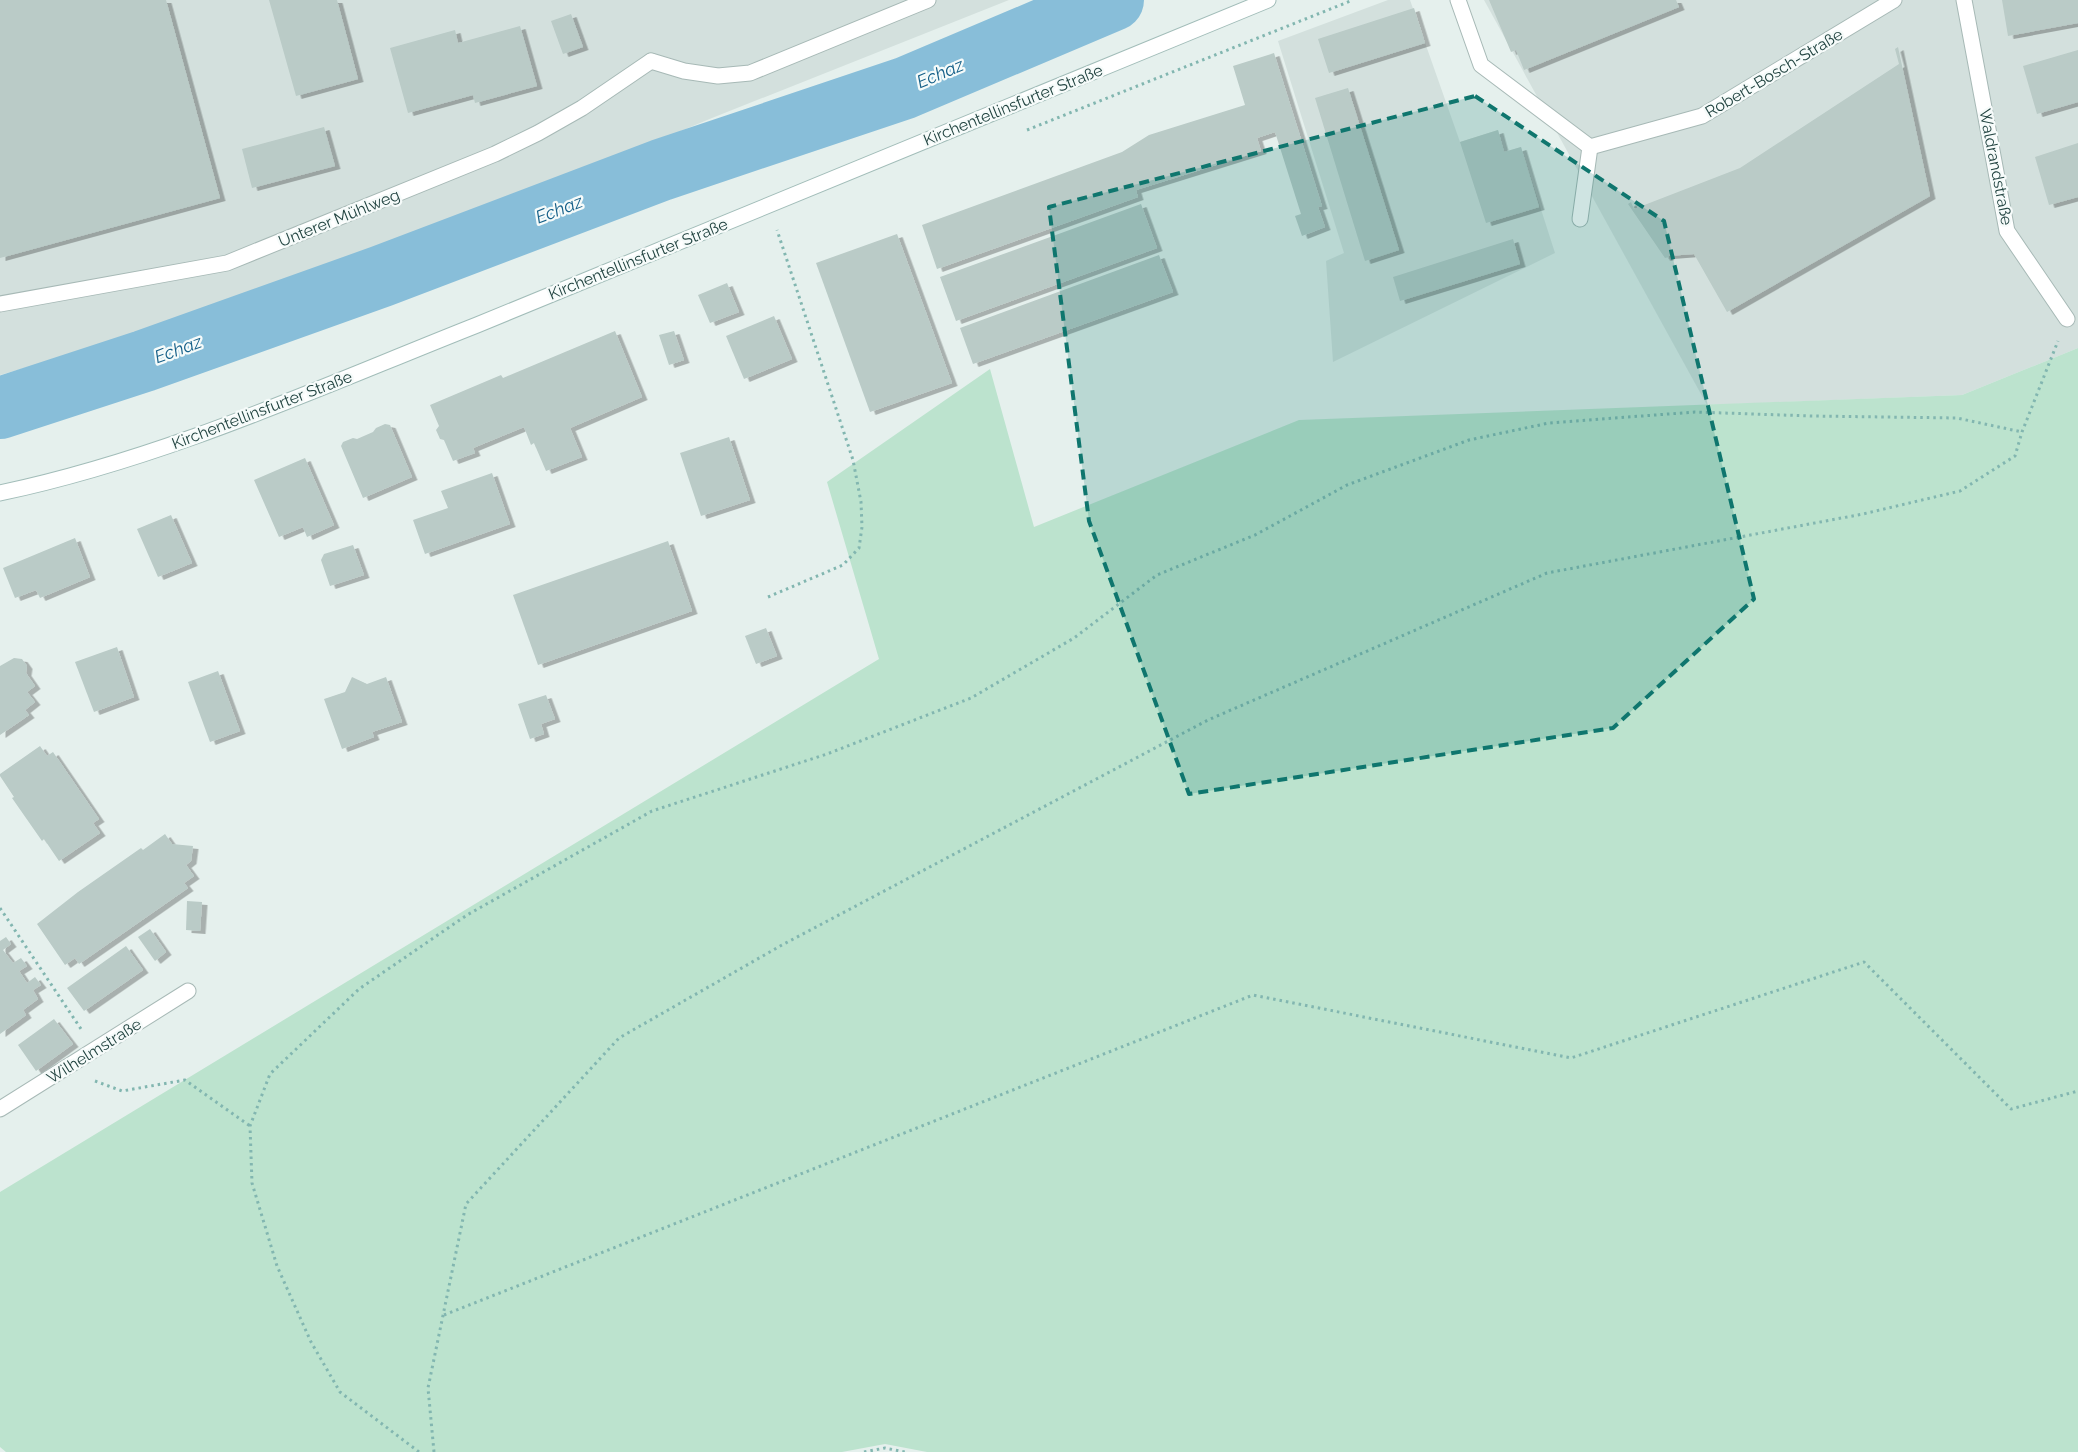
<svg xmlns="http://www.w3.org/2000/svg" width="2078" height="1452" font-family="Raleway,sans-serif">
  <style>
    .built { fill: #d3e0dd }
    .green { fill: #bce3ce }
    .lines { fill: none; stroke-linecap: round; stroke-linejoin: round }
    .river { stroke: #88bed9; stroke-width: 62 }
    .building { fill: #bacbc7; filter: url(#shadow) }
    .service-casing { stroke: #a7b9b6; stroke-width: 17 }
    .minor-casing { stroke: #a7b9b6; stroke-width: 17 }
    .secondary-casing { stroke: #a2bdb9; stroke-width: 17 }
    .path { stroke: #82b6b0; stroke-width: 3; stroke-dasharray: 2.5 4; stroke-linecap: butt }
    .service { stroke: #fff; stroke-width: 15 }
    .minor { stroke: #fff; stroke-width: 15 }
    .secondary { stroke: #fff; stroke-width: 15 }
    .marked { fill: #0f766e; fill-opacity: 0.2; stroke: #0f766e; stroke-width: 4; stroke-dasharray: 10 6; stroke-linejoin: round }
    .labels { text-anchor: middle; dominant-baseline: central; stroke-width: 4.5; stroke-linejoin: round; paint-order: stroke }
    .street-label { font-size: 16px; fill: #224441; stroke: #f6fbfa }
    .water-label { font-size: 18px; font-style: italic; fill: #145f88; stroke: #f6fbfa }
  </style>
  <defs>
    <filter id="shadow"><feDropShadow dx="5.5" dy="3" stdDeviation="0" flood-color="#0004"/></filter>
  </defs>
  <rect width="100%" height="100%" fill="#e5f0ed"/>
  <g class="built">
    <path d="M 0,0 L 1009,0 L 712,118 L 343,272 L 109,344 L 0,375 Z"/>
    <path d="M 1388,0 L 1410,0 L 1460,142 L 1498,130 L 1504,152 L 1521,147 L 1555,253 L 1333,362 L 1326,261 L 1344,253 L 1278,41 Z"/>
    <path d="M 1484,0 L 2078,0 L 2078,348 L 1962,395 L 1707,405 Z"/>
  </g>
  <path class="green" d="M 2078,348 L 2078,1452 L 927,1452 L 885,1444 L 842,1452 L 6,1452 L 0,1447 L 0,1192 L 879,659 L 827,482 L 990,369 L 1034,527 L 1299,420 L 1962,395 Z"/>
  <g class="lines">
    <path class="river" d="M 0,408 L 144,361 L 382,276 L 661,170 L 905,88 L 1113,0"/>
  </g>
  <g class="building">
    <path d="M 0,0 L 166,0 L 220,198 L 0,258 Z"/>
    <path d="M 269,0 L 337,0 L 358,79 L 296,96 Z"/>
    <path d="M 1489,0 L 1676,0 L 1679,7 L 1524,70 L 1516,50 L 1511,52 Z"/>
    <path d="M 2002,0 L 2078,0 L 2078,23 L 2008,36 Z"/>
    <path d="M 1414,8 L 1425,43 L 1329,73 L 1318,39 Z"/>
    <path d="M 571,14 L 583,47 L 563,54 L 551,21 Z"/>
    <path d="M 520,26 L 537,86 L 475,103 L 473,95 L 408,113 L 390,48 L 455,30 L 458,43 Z"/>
    <path d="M 1898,47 L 1930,196 L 1727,312 L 1694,254 L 1668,256 L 1669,257 L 1665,258 L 1628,204 L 1631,202 L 1634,209 L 1740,168 L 1899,64 L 1895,49 Z"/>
    <path d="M 2078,50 L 2078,102 L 2037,114 L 2023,66 Z"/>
    <path d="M 1274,53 L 1322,206 L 1318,207 L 1325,227 L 1302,236 L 1295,216 L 1301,214 L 1275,132 L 1257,138 L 1261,151 L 1136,190 L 1138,197 L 937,269 L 922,225 L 1122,152 L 1149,135 L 1245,105 L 1233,66 Z"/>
    <path d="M 1348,88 L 1399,250 L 1365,261 L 1315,98 Z"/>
    <path d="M 324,127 L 335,166 L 252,188 L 242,149 Z"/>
    <path d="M 1498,130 L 1504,152 L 1521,147 L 1539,207 L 1486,223 L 1460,142 Z"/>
    <path d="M 2078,143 L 2078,197 L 2049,205 L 2035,157 Z"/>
    <path d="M 1141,204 L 1157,248 L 956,321 L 940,277 Z"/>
    <path d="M 897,234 L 952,383 L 870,412 L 816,263 Z"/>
    <path d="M 1513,239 L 1520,264 L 1400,301 L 1393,277 Z"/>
    <path d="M 1159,255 L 1173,292 L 973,364 L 960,328 Z"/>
    <path d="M 727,283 L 739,312 L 710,323 L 698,295 Z"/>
    <path d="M 774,316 L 792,359 L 744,379 L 726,336 Z"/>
    <path d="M 615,331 L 642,397 L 570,428 L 582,457 L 546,471 L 534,443 L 531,445 L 524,427 L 473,448 L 475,453 L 453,461 L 444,440 L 440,439 L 436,430 L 439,426 L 430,405 L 501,375 L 503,378 Z"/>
    <path d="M 674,331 L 684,360 L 669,365 L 659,335 Z"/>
    <path d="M 385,424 L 390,425 L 412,477 L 363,498 L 341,446 L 343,442 L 353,438 L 357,439 L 373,432 L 376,428 Z"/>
    <path d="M 729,437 L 750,500 L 701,516 L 680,453 Z"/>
    <path d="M 305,458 L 334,525 L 307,537 L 303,527 L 279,537 L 254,480 Z"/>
    <path d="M 492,473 L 510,524 L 425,554 L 413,520 L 448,508 L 441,491 Z"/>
    <path d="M 171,515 L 192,563 L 158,577 L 137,529 Z"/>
    <path d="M 75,538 L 90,577 L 40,598 L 36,590 L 15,598 L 3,568 Z"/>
    <path d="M 668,541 L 692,611 L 538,665 L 513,595 Z"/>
    <path d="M 353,545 L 364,575 L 330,586 L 321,560 L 324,554 Z"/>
    <path d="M 766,628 L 777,656 L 756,664 L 745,636 Z"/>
    <path d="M 117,647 L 134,697 L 94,712 L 75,662 Z"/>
    <path d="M 14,658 L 22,659 L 27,666 L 26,673 L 35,686 L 27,692 L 35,702 L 25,710 L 29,715 L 0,735 L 0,666 Z"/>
    <path d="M 218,671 L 240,731 L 210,742 L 188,682 Z"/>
    <path d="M 352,677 L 367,684 L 386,677 L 402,722 L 372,732 L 374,737 L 342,749 L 324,699 L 345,692 Z"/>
    <path d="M 546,695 L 555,719 L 541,724 L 544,734 L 530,739 L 518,704 Z"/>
    <path d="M 40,746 L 47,756 L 53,752 L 99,819 L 93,823 L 100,833 L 59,861 L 44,839 L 42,841 L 12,798 L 14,797 L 0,776 L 0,774 Z"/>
    <path d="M 165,834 L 172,844 L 193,846 L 191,861 L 186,865 L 194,876 L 184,883 L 188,888 L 79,964 L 75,958 L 65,965 L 37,924 L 78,892 L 141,848 L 143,850 Z"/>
    <path d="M 187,901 L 202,902 L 200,931 L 186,930 Z"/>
    <path d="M 150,929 L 166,952 L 155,961 L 138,937 Z"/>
    <path d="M 6,937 L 11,944 L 3,950 L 13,963 L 21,958 L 27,966 L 19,971 L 27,983 L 35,977 L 41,985 L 33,990 L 38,999 L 23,1010 L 26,1015 L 0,1034 L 0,941 Z"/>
    <path d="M 126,946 L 143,970 L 84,1011 L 67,988 Z"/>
    <path d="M 54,1019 L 73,1044 L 36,1071 L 18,1045 Z"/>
  </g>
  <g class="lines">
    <g class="service-casing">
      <path id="service" d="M 651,61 L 684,71 L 718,76 L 750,73 L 928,0"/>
    </g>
    <g class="minor-casing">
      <g id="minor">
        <path d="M 1458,0 L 1481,65 L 1590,147"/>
        <path d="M 1964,0 L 2007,231 L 2067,319"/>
        <path d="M 1590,147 L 1702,116 L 1894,0"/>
        <path d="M 1580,219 L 1590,147"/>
        <path d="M 0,304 L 227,263 L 495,154 L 538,133 L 582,108 L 651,61"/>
        <path d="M 0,1109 L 188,991"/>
      </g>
    </g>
    <g class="secondary-casing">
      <path id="secondary" d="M 0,493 C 166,458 320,387 477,325 C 741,219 1004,109 1268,0"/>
    </g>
    <g class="path">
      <path d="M 1027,130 L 1353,0"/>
      <path d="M 768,597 L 843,565 L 859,548 L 862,527 L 861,502 L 853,460 L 777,230"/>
      <path d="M 0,908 L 81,1029"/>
      <path d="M 95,1081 L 122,1091 L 185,1080 L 250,1126"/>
      <path d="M 444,1315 L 1253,995 L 1571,1058 L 1864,962 L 2011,1109 L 2078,1091"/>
      <path d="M 419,1452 L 340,1392 L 311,1342 L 277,1266 L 252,1183 L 250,1126 L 270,1074 L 359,989 L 467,915 L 652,811 L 827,754 L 971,698 L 1074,638 L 1157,575 L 1255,535 L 1347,485 L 1469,440 L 1549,423 L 1695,412 L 1811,416 L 1957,418 L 2022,432"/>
      <path d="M 434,1452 L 428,1388 L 466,1204 L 619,1038 L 782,945 L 1208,720 L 1547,573 L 1863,514 L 1960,491 L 2015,456 L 2022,432 L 2058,341"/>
      <path d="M 864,1452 L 885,1448 L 905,1452"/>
    </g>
    <use href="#service" class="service"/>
    <use href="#minor" class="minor"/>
    <use href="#secondary" class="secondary"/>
  </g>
  <path class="marked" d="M 1475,96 L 1664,221 L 1754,599 L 1613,728 L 1189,794 L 1089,521 L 1049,207 Z"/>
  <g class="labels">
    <g class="street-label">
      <text transform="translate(1774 73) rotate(-31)">Robert-Bosch-Straße</text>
      <text transform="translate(1013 105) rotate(-22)">Kirchentellinsfurter Straße</text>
      <text transform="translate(1996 167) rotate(79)">Waldrandstraße</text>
      <text transform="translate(339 218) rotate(-22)">Unterer Mühlweg</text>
      <text transform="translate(638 259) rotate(-22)">Kirchentellinsfurter Straße</text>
      <text transform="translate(262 410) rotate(-21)">Kirchentellinsfurter Straße</text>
      <text transform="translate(94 1051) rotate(-32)">Wilhelmstraße</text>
    </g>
    <g class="water-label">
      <text transform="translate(940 73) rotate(-23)">Echaz</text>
      <text transform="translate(559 209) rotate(-21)">Echaz</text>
      <text transform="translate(178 349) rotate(-20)">Echaz</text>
    </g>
  </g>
</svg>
